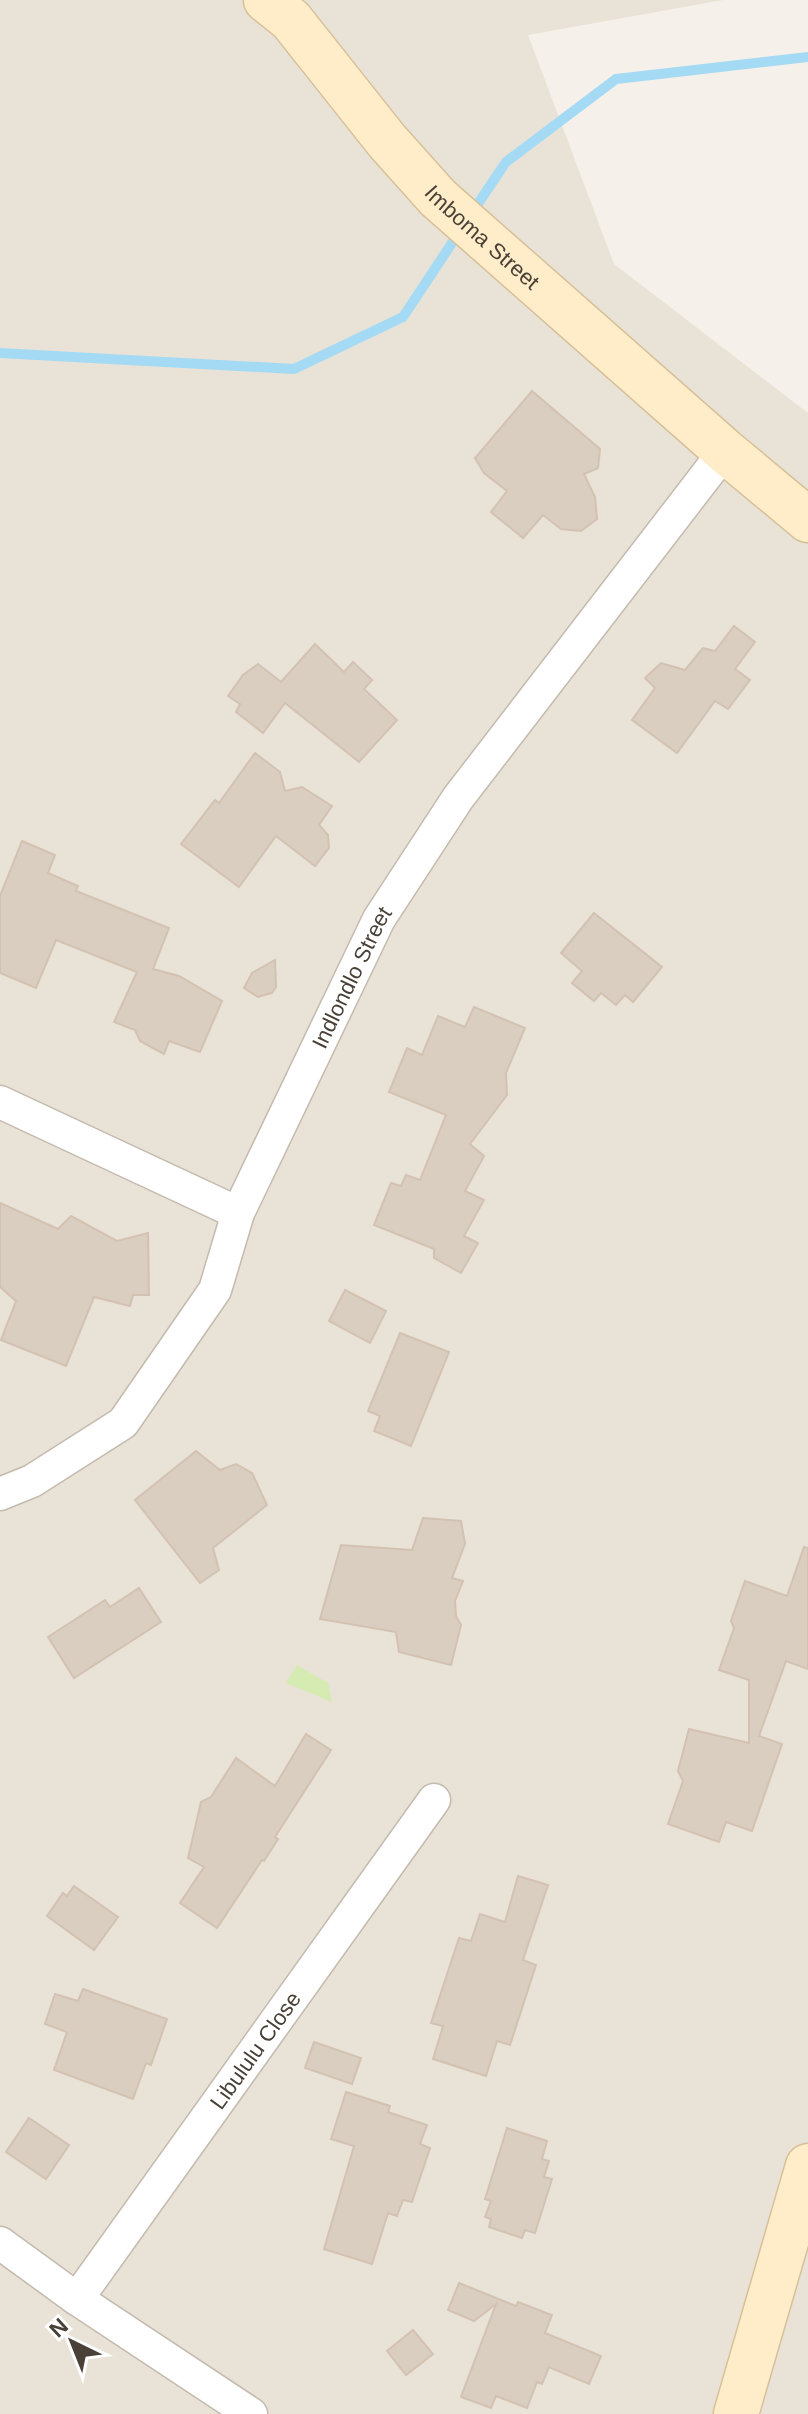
<svg xmlns="http://www.w3.org/2000/svg" width="808" height="2414" font-family="Helvetica,sans-serif">
  <style>
    .residential { fill: #e9e2d7 }
    .pitch { fill: #d6ebb1 }
    .lines { fill: none; stroke-linecap: round; stroke-linejoin: round }
    .stream { stroke: #a4daf4; stroke-width: 10 }
    .building { fill: #dacec1; stroke: #d3c2b1; stroke-width: 2 }
    .street-casing { stroke: #c4baae; stroke-width: 35 }
    .secondary-casing { stroke: #d7c098; stroke-width: 47 }
    .street { stroke: #fff; stroke-width: 32 }
    .secondary { stroke: #ffedc9; stroke-width: 44 }
    .labels { text-anchor: middle; dominant-baseline: central; stroke-width: 8; stroke-linejoin: round; paint-order: stroke }
    .street-label { font-size: 22px; fill: #494137; stroke: #fff }
  </style>
  <rect width="100%" height="100%" fill="#f5f0e9"/>
  <path class="residential" d="M 0,0 L 723,0 L 528,35 L 614,264 L 808,413 L 808,2414 L 0,2414 Z"/>
  <path class="pitch" d="M 297,1665 L 328,1683 L 332,1702 L 286,1683 Z"/>
  <g class="lines">
    <g class="stream">
      <path d="M 471,214 L 506,162 L 616,79 L 808,57"/>
      <path d="M 0,353 L 294,369 L 403,317 L 460,231"/>
    </g>
  </g>
  <g class="building">
    <path d="M 532,391 L 600,449 L 598,468 L 584,474 L 595,497 L 597,519 L 581,531 L 561,529 L 543,515 L 523,538 L 491,512 L 507,491 L 484,473 L 475,458 Z"/>
    <path d="M 734,626 L 755,642 L 735,669 L 750,680 L 728,709 L 715,701 L 677,753 L 632,720 L 655,688 L 645,678 L 661,663 L 685,670 L 703,648 L 715,651 Z"/>
    <path d="M 315,644 L 344,672 L 353,662 L 372,680 L 364,689 L 397,720 L 359,762 L 285,703 L 263,733 L 236,712 L 240,704 L 228,696 L 243,675 L 258,664 L 281,682 Z"/>
    <path d="M 255,753 L 280,772 L 285,791 L 302,787 L 332,806 L 319,825 L 328,835 L 329,848 L 315,866 L 276,836 L 239,887 L 181,844 L 215,800 L 219,803 Z"/>
    <path d="M 22,841 L 55,855 L 48,873 L 78,886 L 76,891 L 169,928 L 153,969 L 179,976 L 222,1001 L 200,1052 L 169,1041 L 164,1054 L 140,1041 L 135,1030 L 114,1022 L 137,972 L 56,940 L 36,988 L 0,973 L 0,896 Z"/>
    <path d="M 594,913 L 662,967 L 633,1002 L 625,995 L 616,1005 L 601,993 L 594,1001 L 572,983 L 582,971 L 561,953 Z"/>
    <path d="M 275,960 L 276,987 L 272,993 L 258,997 L 244,988 L 252,973 Z"/>
    <path d="M 474,1007 L 525,1028 L 506,1073 L 507,1095 L 470,1144 L 484,1156 L 465,1191 L 484,1200 L 464,1236 L 478,1243 L 461,1273 L 434,1258 L 434,1249 L 374,1225 L 391,1183 L 401,1186 L 406,1175 L 420,1180 L 446,1115 L 389,1092 L 407,1048 L 422,1055 L 438,1016 L 465,1027 Z"/>
    <path d="M 0,1203 L 58,1229 L 71,1216 L 117,1241 L 148,1233 L 149,1295 L 133,1295 L 130,1306 L 94,1297 L 66,1366 L 1,1340 L 16,1301 L 0,1287 Z"/>
    <path d="M 345,1290 L 386,1311 L 370,1343 L 329,1321 Z"/>
    <path d="M 400,1333 L 449,1352 L 411,1446 L 374,1431 L 380,1416 L 368,1411 Z"/>
    <path d="M 196,1451 L 220,1470 L 236,1464 L 252,1473 L 267,1505 L 213,1548 L 219,1570 L 200,1583 L 135,1500 Z"/>
    <path d="M 423,1518 L 461,1521 L 465,1544 L 452,1578 L 463,1581 L 455,1601 L 456,1616 L 461,1625 L 451,1665 L 399,1652 L 396,1632 L 320,1619 L 341,1545 L 412,1550 Z"/>
    <path d="M 804,1547 L 808,1548 L 808,1669 L 786,1661 L 759,1736 L 782,1744 L 752,1831 L 726,1822 L 719,1842 L 668,1824 L 683,1781 L 678,1771 L 689,1729 L 749,1743 L 749,1680 L 719,1670 L 734,1628 L 731,1621 L 745,1581 L 787,1596 Z"/>
    <path d="M 139,1588 L 161,1622 L 74,1678 L 48,1637 L 105,1600 L 110,1607 Z"/>
    <path d="M 306,1734 L 331,1750 L 275,1837 L 278,1839 L 264,1861 L 262,1860 L 217,1928 L 180,1903 L 204,1867 L 188,1858 L 201,1802 L 211,1797 L 236,1758 L 275,1786 Z"/>
    <path d="M 518,1876 L 548,1885 L 523,1960 L 536,1965 L 510,2045 L 497,2041 L 486,2076 L 433,2059 L 443,2026 L 431,2023 L 459,1938 L 471,1941 L 480,1914 L 505,1922 Z"/>
    <path d="M 74,1886 L 118,1917 L 94,1950 L 47,1916 L 63,1893 L 67,1896 Z"/>
    <path d="M 83,1989 L 167,2019 L 151,2065 L 146,2063 L 133,2099 L 54,2070 L 67,2032 L 45,2024 L 55,1994 L 78,2001 Z"/>
    <path d="M 314,2042 L 361,2058 L 352,2084 L 305,2068 Z"/>
    <path d="M 346,2092 L 390,2106 L 388,2112 L 427,2125 L 420,2144 L 430,2148 L 412,2202 L 403,2200 L 397,2216 L 388,2213 L 372,2264 L 324,2249 L 354,2146 L 331,2139 Z"/>
    <path d="M 29,2118 L 69,2145 L 46,2179 L 6,2152 Z"/>
    <path d="M 507,2128 L 547,2141 L 542,2159 L 549,2161 L 544,2177 L 552,2179 L 535,2233 L 525,2230 L 522,2238 L 489,2227 L 491,2219 L 485,2217 L 491,2201 L 485,2199 Z"/>
    <path d="M 459,2283 L 516,2306 L 518,2302 L 552,2315 L 545,2333 L 601,2356 L 589,2384 L 549,2367 L 542,2384 L 537,2382 L 527,2408 L 496,2396 L 491,2408 L 461,2397 L 496,2304 L 474,2321 L 448,2310 Z"/>
    <path d="M 413,2330 L 433,2354 L 406,2375 L 387,2351 Z"/>
  </g>
  <g class="lines">
    <g class="street-casing">
      <g id="street">
        <path d="M 0,1102 L 238,1213"/>
        <path id="s1" d="M 0,1494 L 32,1481 L 123,1423 L 215,1290 L 238,1213 L 379,919 L 458,798 L 725,451"/>
        <path d="M 0,2243 L 77,2299 L 251,2414"/>
        <path id="s2" d="M 77,2299 L 434,1800"/>
      </g>
    </g>
    <g class="secondary-casing">
      <g id="secondary">
        <path id="s3" d="M 266,0 L 291,20 L 387,141 L 438,198 L 725,451 L 808,520"/>
        <path d="M 736,2414 L 808,2166"/>
      </g>
    </g>
    <use href="#street" class="street"/>
    <use href="#secondary" class="secondary"/>
  </g>
  <g class="labels">
    <g class="street-label">
      <text stroke="none"><textPath href="#s3" startOffset="322">Imboma Street</textPath></text>
      <text stroke="none"><textPath href="#s1" startOffset="646">Indlondlo Street</textPath></text>
      <text stroke="none"><textPath href="#s2" startOffset="306">Libululu Close</textPath></text>
    </g>
  </g>
  <g transform="translate(72 2342) rotate(317)" stroke="#ffffff" stroke-width="6" paint-order="stroke">
  <path d="M0-6L14 30L0 20L-14 30Z" fill="#494137"/>
  <text y="-12" font-size="22" font-weight="bold" text-anchor="middle" fill="#494137">N</text>
  </g>
</svg>
